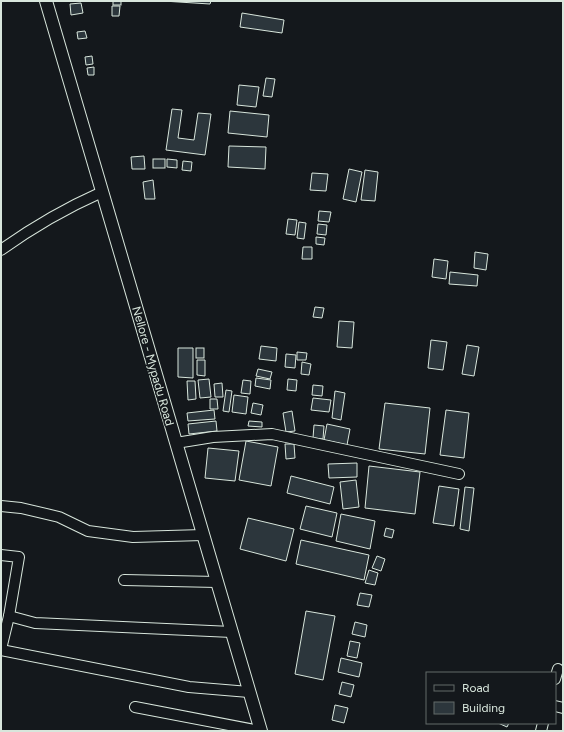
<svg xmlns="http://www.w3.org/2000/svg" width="564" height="732" font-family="Figtree,sans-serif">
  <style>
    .building { fill: #2c363c; stroke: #d8e6dc }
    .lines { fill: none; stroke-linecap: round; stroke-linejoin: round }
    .minor-casing { stroke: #d8e6dc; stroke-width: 12 }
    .major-casing { stroke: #d8e6dc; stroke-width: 14 }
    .minor { stroke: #14181c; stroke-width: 10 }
    .major { stroke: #14181c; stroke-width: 12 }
    .labels { text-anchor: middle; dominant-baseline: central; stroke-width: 3; stroke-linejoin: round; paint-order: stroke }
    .street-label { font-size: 12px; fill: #d8e6dc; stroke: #14181c }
  </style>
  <rect width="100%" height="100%" fill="#14181c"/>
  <g class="building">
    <rect x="113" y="1" width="8" height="4"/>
    <path d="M 163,1 L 211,1 L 210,4 Z"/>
    <path d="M 81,3 L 83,13 L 71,15 L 70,4 Z"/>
    <path d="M 112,6 L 120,6 L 119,16 L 112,16 Z"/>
    <path d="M 242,13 L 284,20 L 282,33 L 240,27 Z"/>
    <path d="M 85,31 L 87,38 L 78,39 L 77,32 Z"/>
    <path d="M 92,56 L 93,64 L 86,65 L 85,57 Z"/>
    <path d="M 94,67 L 94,75 L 88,75 L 87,68 Z"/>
    <path d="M 266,78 L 275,79 L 272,97 L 263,96 Z"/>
    <path d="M 239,85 L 259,87 L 256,107 L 237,105 Z"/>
    <path d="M 172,109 L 182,110 L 178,138 L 194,140 L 198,113 L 211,114 L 205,155 L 166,150 Z"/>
    <path d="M 230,111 L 269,115 L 267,137 L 228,133 Z"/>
    <path d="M 229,146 L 266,147 L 265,169 L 228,167 Z"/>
    <path d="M 144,156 L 145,169 L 132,169 L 131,157 Z"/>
    <rect x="153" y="159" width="12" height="9"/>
    <path d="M 167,159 L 177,160 L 177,168 L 167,167 Z"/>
    <path d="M 183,161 L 192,162 L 191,171 L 182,170 Z"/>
    <path d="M 349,169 L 362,172 L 356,202 L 343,199 Z"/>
    <path d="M 365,170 L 378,172 L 375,201 L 361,200 Z"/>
    <path d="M 312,173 L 328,174 L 326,191 L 310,190 Z"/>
    <path d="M 153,180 L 155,199 L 145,199 L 143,182 Z"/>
    <path d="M 319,211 L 331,212 L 329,222 L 318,221 Z"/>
    <path d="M 288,219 L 297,220 L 295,235 L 286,234 Z"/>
    <path d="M 299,222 L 306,223 L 304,239 L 297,238 Z"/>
    <path d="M 318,224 L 327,225 L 326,235 L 317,234 Z"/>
    <path d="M 316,237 L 325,238 L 324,245 L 316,244 Z"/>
    <path d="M 303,247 L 312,247 L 312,259 L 302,259 Z"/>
    <path d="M 475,252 L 488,254 L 486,270 L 474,268 Z"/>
    <path d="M 434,259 L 448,261 L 446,279 L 432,277 Z"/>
    <path d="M 450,272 L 478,275 L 477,286 L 449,284 Z"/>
    <path d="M 315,307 L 324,308 L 322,318 L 313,317 Z"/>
    <path d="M 339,321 L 354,322 L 352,348 L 337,347 Z"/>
    <path d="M 431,340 L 447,342 L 443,370 L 428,368 Z"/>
    <path d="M 467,345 L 479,347 L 474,376 L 462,374 Z"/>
    <path d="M 261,346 L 277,348 L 276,361 L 259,359 Z"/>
    <path d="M 178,348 L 193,348 L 193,378 L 178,377 Z"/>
    <rect x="196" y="348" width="8" height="10"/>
    <path d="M 297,352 L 307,353 L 306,360 L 297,360 Z"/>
    <path d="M 286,354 L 296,355 L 295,368 L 285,367 Z"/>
    <path d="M 197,360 L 205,360 L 205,376 L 197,375 Z"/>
    <path d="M 302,362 L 311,364 L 309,375 L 301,374 Z"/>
    <path d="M 258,369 L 272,372 L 270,379 L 256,376 Z"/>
    <path d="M 256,378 L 271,380 L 270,389 L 255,386 Z"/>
    <path d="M 209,379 L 211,397 L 200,398 L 198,380 Z"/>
    <path d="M 288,379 L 297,380 L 296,391 L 287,390 Z"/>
    <path d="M 243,380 L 251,381 L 250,394 L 241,393 Z"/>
    <path d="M 187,381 L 195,381 L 196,399 L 188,400 Z"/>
    <path d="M 222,383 L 223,397 L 215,397 L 214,384 Z"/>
    <path d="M 313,385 L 323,386 L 322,396 L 312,395 Z"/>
    <path d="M 226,390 L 232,391 L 229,412 L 223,411 Z"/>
    <path d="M 335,391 L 345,393 L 341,420 L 332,418 Z"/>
    <path d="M 234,395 L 248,397 L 246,414 L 232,412 Z"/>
    <path d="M 313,398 L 331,400 L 329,412 L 311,410 Z"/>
    <path d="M 210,399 L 217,399 L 218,409 L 210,409 Z"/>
    <path d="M 253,403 L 263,405 L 261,415 L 251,413 Z"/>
    <path d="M 385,403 L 430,408 L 425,454 L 379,449 Z"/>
    <path d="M 214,410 L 215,419 L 188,421 L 187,413 Z"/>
    <path d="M 446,410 L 469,413 L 464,458 L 440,455 Z"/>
    <path d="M 292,411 L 295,431 L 286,432 L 283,413 Z"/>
    <path d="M 216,421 L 217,431 L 189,434 L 188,424 Z"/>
    <path d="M 249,421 L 262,422 L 262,427 L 248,426 Z"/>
    <path d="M 327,424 L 350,429 L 347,445 L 324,440 Z"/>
    <path d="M 314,425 L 324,426 L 323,439 L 313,438 Z"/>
    <path d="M 246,441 L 278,447 L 271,486 L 239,480 Z"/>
    <path d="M 285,444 L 294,444 L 295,458 L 286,459 Z"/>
    <path d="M 208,448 L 239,451 L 235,481 L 205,478 Z"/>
    <path d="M 357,463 L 357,477 L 329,478 L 328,464 Z"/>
    <path d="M 369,466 L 420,472 L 415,514 L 365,508 Z"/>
    <path d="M 291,476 L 334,487 L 330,504 L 287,493 Z"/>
    <path d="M 356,480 L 359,507 L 343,509 L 340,482 Z"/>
    <path d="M 439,486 L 459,489 L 454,526 L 433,523 Z"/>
    <path d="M 465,487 L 474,488 L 469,531 L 460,529 Z"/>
    <path d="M 306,506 L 337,513 L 332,537 L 300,529 Z"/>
    <path d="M 341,514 L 375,521 L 370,549 L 336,541 Z"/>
    <path d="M 248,518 L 294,529 L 286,561 L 240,549 Z"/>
    <path d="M 386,528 L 394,530 L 392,538 L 384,536 Z"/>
    <path d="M 301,540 L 369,555 L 364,580 L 296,564 Z"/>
    <path d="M 377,556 L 385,559 L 381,571 L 372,568 Z"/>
    <path d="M 369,570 L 378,573 L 375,585 L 365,583 Z"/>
    <path d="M 360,593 L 372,595 L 369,607 L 357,605 Z"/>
    <path d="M 306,611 L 335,616 L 323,680 L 295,674 Z"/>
    <path d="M 355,622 L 367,625 L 365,637 L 352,634 Z"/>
    <path d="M 350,641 L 360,643 L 357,658 L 347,656 Z"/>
    <path d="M 341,658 L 362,663 L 359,677 L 338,672 Z"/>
    <path d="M 342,682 L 354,685 L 351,697 L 339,694 Z"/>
    <path d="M 335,705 L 348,708 L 344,723 L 332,720 Z"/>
    <path d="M 498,723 L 509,723 L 507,727 Z"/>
  </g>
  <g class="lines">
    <g class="minor-casing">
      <g id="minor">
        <path d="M 1,250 C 33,227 66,208 102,192"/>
        <path d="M 176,443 L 213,437 L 272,434 L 459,474"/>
        <path d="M 1,506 L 21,508 L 59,517 L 88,531 L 133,537 L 203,535"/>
        <path d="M 1,555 L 19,557 L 9,616 L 1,649"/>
        <path d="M 124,580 L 217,582"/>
        <path d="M 9,616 L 35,623 L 232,632"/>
        <path d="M 1,650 L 189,687 L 249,692"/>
        <path d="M 555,679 L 558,669"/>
        <path d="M 555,706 L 563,708"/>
        <path d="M 135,707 L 260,731"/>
        <path d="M 541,731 L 543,723"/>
      </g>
    </g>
    <g class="major-casing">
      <path id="major" d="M 46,1 L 261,731"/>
    </g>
    <use href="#minor" class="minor"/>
    <use href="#major" class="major"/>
  </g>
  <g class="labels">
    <g class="street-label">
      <text transform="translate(153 366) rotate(74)">Nellore - Mypadu Road</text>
    </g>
  </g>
  <rect width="564" height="732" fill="none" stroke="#d8e6dc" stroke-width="4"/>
  <rect x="426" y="672" width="130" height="52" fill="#14181c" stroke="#626a69"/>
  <rect x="434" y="685" width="20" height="6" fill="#14181c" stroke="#626a69"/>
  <text x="462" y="692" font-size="12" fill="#d8e6dc">Road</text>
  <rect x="434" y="702" width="20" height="12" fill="#2c363c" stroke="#626a69"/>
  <text x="462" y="712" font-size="12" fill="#d8e6dc">Building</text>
</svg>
